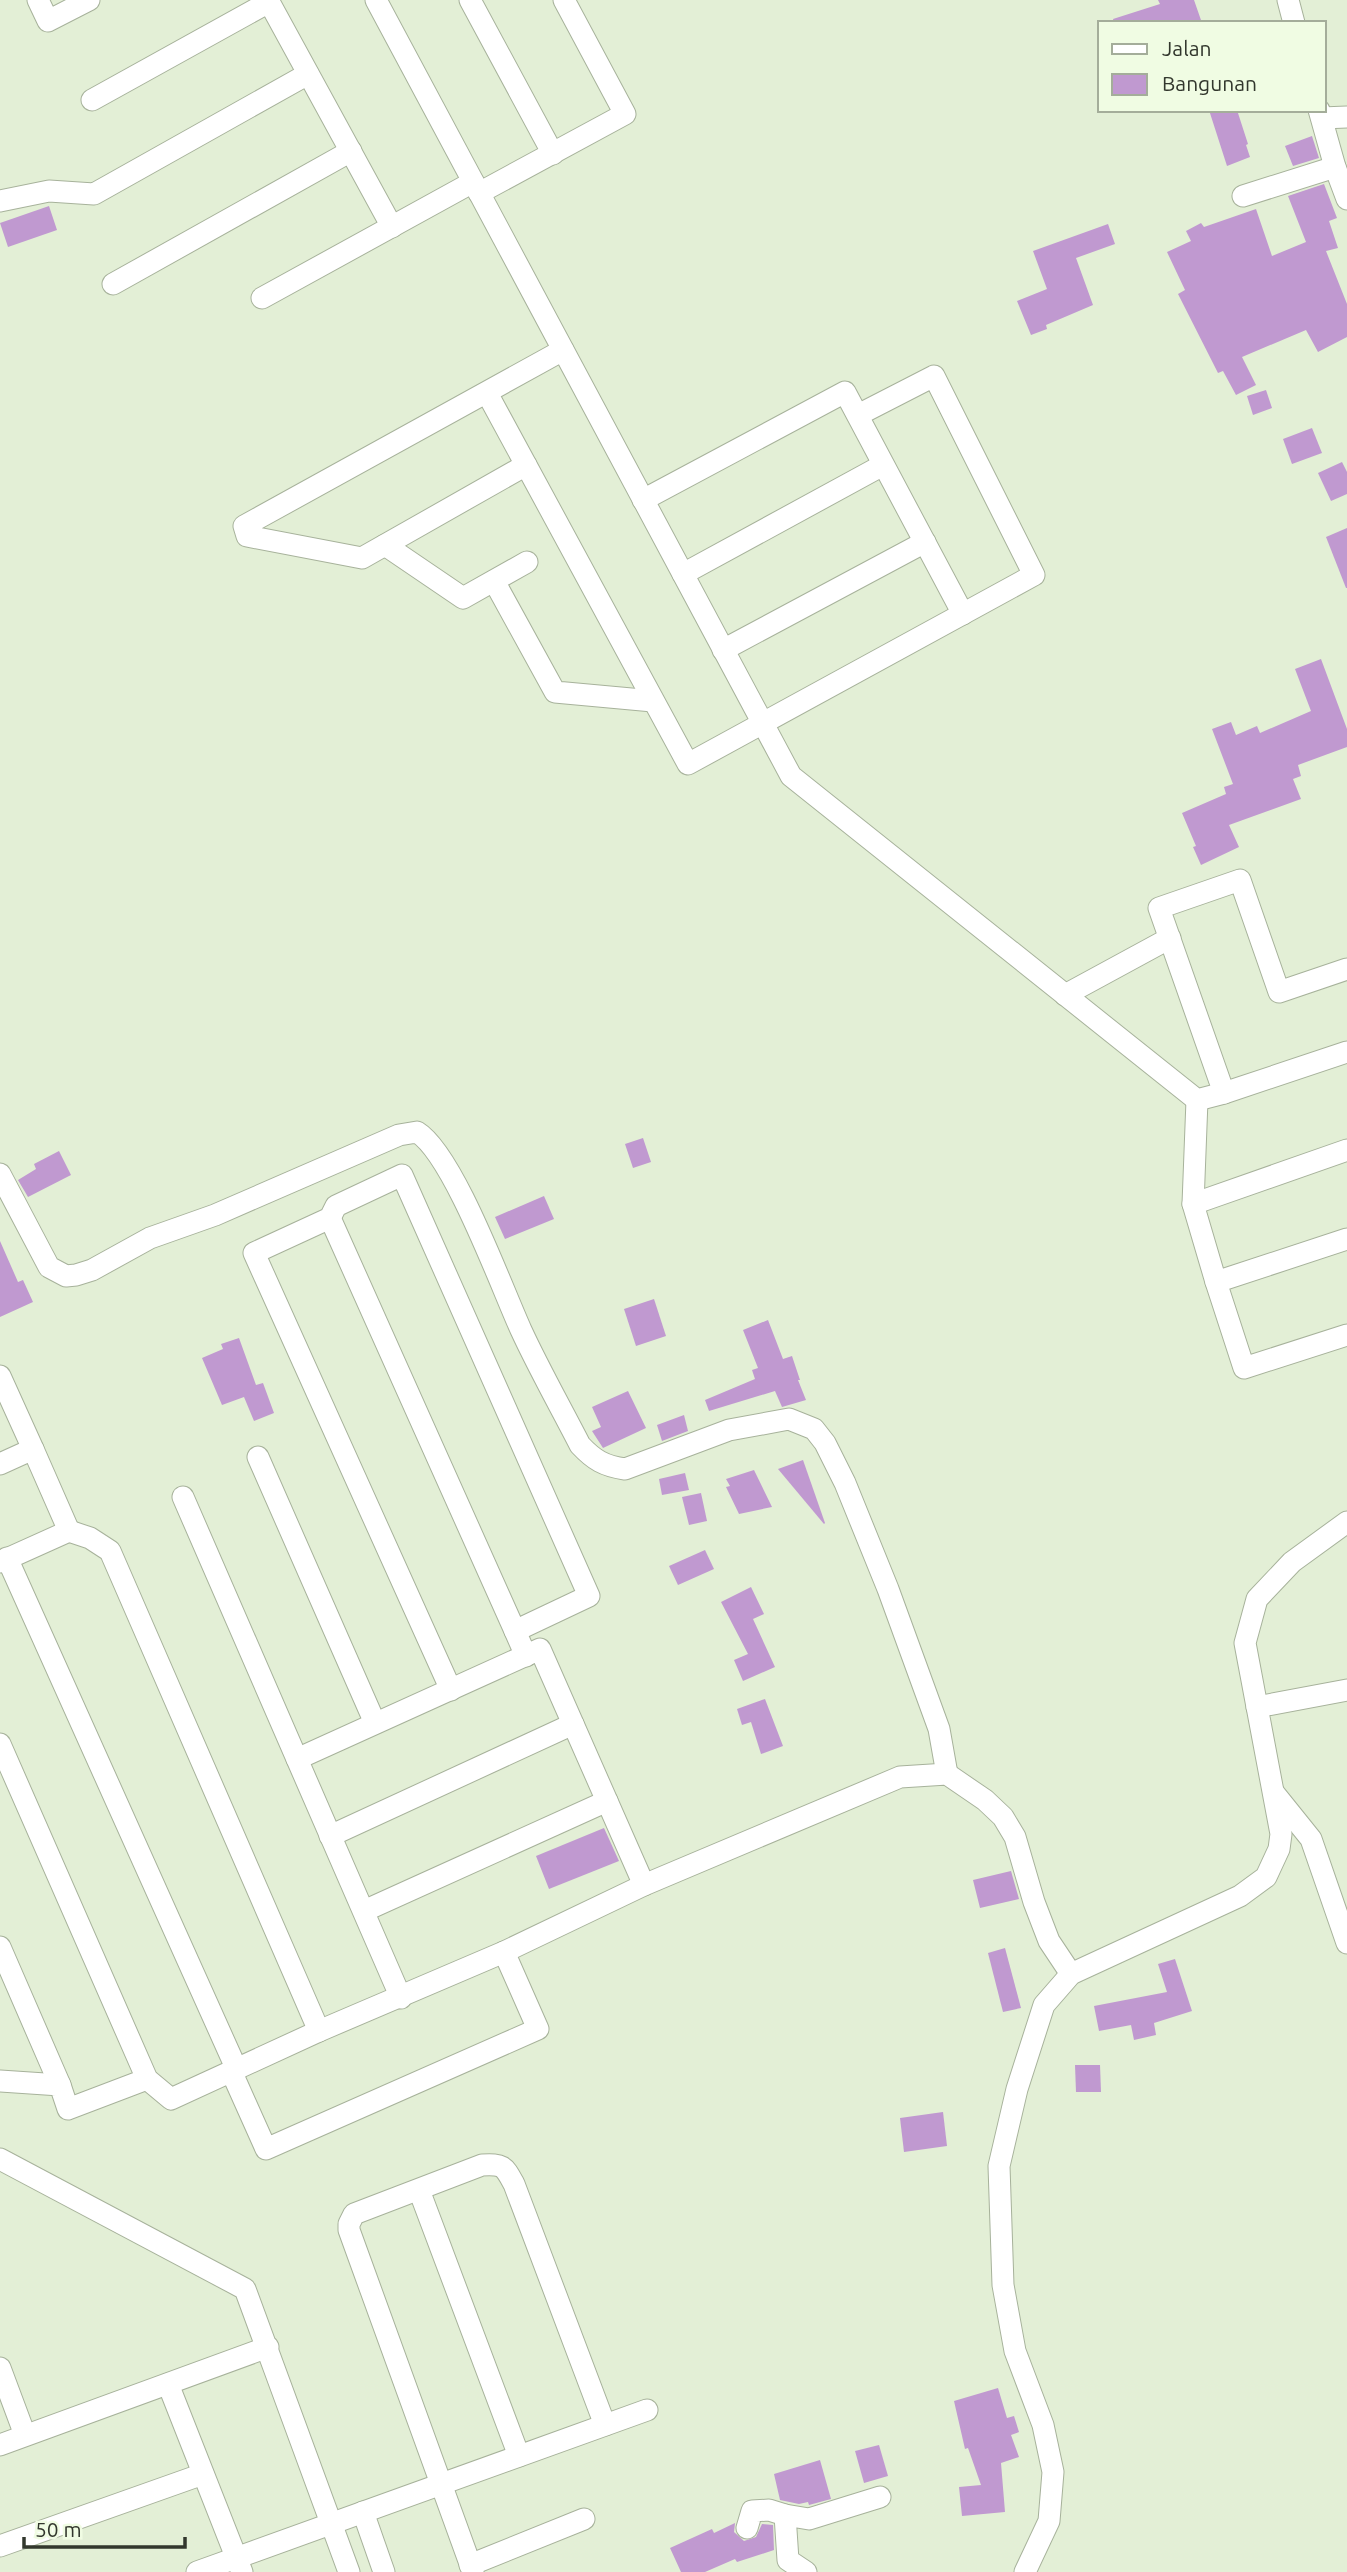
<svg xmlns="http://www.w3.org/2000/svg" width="1347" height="2572" font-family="Ubuntu,sans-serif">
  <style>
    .building { fill: #c099d0 }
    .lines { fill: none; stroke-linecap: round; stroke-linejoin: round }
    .minor-casing { stroke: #a7b29b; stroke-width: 23 }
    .minor { stroke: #fff; stroke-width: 21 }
  </style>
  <rect width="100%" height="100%" fill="#e3efd6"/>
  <g class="building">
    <path d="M 1158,0 L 1194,0 L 1202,23 L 1114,23 L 1113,19 L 1160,4 Z"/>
    <path d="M 1209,110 L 1237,110 L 1248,144 L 1246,145 L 1250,157 L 1227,166 Z"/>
    <path d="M 1312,136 L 1319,158 L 1293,166 L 1285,146 Z"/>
    <path d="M 1324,184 L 1337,218 L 1329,221 L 1338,248 L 1326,251 L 1347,304 L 1347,337 L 1318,352 L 1306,330 L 1242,357 L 1256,385 L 1236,395 L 1223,371 L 1218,373 L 1178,294 L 1185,290 L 1167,252 L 1191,241 L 1186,231 L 1201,223 L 1204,227 L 1256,209 L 1272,256 L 1306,242 L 1288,196 Z"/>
    <path d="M 49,206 L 57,230 L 8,247 L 0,223 Z"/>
    <path d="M 1108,224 L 1115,244 L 1076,258 L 1093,305 L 1046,325 L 1047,329 L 1031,335 L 1017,301 L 1047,289 L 1033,251 Z"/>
    <path d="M 1266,390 L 1272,408 L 1253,415 L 1247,396 Z"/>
    <path d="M 1312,428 L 1322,453 L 1292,464 L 1283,439 Z"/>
    <path d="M 1342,462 L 1347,472 L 1347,494 L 1331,501 L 1318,473 Z"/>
    <path d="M 1347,528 L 1347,588 L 1346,588 L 1326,537 Z"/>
    <path d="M 1321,659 L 1347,729 L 1347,747 L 1298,765 L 1301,776 L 1293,779 L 1301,799 L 1229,825 L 1239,847 L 1201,865 L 1193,847 L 1196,846 L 1182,813 L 1226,794 L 1224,787 L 1233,784 L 1212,729 L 1231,722 L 1236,735 L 1257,726 L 1260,733 L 1311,711 L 1295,669 Z"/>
    <path d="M 643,1138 L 651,1162 L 633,1168 L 625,1144 Z"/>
    <path d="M 59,1151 L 71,1175 L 28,1197 L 18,1180 L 36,1169 L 34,1164 Z"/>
    <path d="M 544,1196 L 554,1219 L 505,1239 L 495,1217 Z"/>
    <path d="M 0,1241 L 18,1282 L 23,1280 L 33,1302 L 0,1317 Z"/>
    <path d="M 654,1299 L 666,1336 L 636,1346 L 624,1309 Z"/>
    <path d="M 768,1320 L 783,1359 L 792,1356 L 800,1380 L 798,1380 L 806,1400 L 782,1407 L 775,1391 L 709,1411 L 705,1400 L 755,1379 L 752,1370 L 758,1368 L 743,1330 Z"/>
    <path d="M 239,1338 L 256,1385 L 263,1383 L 274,1413 L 254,1421 L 244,1397 L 222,1405 L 202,1358 L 223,1349 L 221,1344 Z"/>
    <path d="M 628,1391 L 646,1428 L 603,1448 L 592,1431 L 601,1427 L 592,1407 Z"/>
    <path d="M 684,1415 L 688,1431 L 662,1441 L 657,1425 Z"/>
    <path d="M 803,1460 L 825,1523 L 824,1524 L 778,1469 Z"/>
    <path d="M 754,1470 L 772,1507 L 739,1514 L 726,1487 L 730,1486 L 726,1479 Z"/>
    <path d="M 685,1473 L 689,1490 L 662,1495 L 659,1479 Z"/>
    <path d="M 701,1493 L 707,1521 L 689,1525 L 682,1497 Z"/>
    <path d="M 705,1550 L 714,1569 L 678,1585 L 669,1566 Z"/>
    <path d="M 751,1587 L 764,1614 L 753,1619 L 775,1667 L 743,1681 L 734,1660 L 748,1654 L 721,1602 Z"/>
    <path d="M 765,1699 L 783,1746 L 761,1754 L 751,1722 L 742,1725 L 737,1709 Z"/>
    <path d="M 604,1828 L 619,1861 L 549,1889 L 536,1856 Z"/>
    <path d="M 1011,1871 L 1019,1899 L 980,1908 L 973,1880 Z"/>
    <path d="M 1005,1948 L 1021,2008 L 1003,2012 L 988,1953 Z"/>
    <path d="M 1175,1959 L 1192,2011 L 1154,2023 L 1156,2035 L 1134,2040 L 1131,2025 L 1099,2031 L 1094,2006 L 1167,1992 L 1158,1964 Z"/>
    <path d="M 1075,2065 L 1100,2065 L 1101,2092 L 1076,2092 Z"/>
    <path d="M 943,2112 L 947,2146 L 904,2152 L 900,2118 Z"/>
    <path d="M 998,2388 L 1007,2418 L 1014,2416 L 1019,2432 L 1011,2435 L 1019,2457 L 1001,2463 L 1005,2512 L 962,2516 L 959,2487 L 981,2485 L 968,2448 L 965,2449 L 954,2401 Z"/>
    <path d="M 879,2445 L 888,2476 L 864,2483 L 855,2451 Z"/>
    <path d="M 820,2460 L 831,2499 L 809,2505 L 808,2502 L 799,2504 L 780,2500 L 774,2474 Z"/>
    <path d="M 735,2523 L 734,2532 L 744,2541 L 756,2537 L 762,2524 L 773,2525 L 774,2550 L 737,2562 L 735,2559 L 705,2572 L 681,2572 L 670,2548 L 712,2529 L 714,2533 Z"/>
  </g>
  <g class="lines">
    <g class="minor-casing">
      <g id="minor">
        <path d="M 38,0 L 48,21 L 89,0"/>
        <path d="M 268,0 L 392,227"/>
        <path d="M 376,0 L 791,776 L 1197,1100 L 1224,1093 L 1347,1052"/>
        <path d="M 470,0 L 553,154"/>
        <path d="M 1288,0 L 1294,23"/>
        <path d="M 92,100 L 269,2"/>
        <path d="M 1319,110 L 1335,167 L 1347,199"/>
        <path d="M 1322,118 L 1347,117"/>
        <path d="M 479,193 L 625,114 L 564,0"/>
        <path d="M 1243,196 L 1335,167"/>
        <path d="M 0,201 L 49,191 L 94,194 L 308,74"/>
        <path d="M 113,284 L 351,151"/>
        <path d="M 262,298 L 473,182"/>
        <path d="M 487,393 L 688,764 L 1034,575 L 934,376 L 858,415"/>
        <path d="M 526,465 L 362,558 L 247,536 L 244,526 L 563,350"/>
        <path d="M 643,500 L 845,392 L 963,614"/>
        <path d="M 385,545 L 463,598 L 527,562"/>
        <path d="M 683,574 L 883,465"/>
        <path d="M 494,581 L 555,692 L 653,701"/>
        <path d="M 723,650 L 925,542"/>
        <path d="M 1065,995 L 1170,938"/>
        <path d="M 1224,1093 L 1159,908 L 1240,880 L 1279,992 L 1347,969"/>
        <path d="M 1197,1100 L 1193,1204 L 1216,1282 L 1244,1368 L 1347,1335"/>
        <path d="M 0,1174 L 49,1267 L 66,1276 L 76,1275 L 92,1270 L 150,1238 L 215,1215 L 399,1135 L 417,1132 C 453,1154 501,1286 521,1330 C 539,1369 560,1406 580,1445 C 594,1460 604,1466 625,1469 L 729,1430 L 789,1419 L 814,1429 L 825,1443 L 845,1483 L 888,1589 L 939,1729 L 947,1774"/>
        <path d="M 1193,1204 L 1347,1150"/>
        <path d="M 330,1218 L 515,1631"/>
        <path d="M 1216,1282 L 1347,1239"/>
        <path d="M 0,1376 L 33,1449"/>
        <path d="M 258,1457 L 375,1723"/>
        <path d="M 0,1464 L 33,1449 L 69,1531 L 0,1562"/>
        <path d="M 183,1497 L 401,1998"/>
        <path d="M 69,1531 L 90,1538 L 110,1551 L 319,2031"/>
        <path d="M 7,1558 L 237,2070"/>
        <path d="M 451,1690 L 254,1253 L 330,1218 L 336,1206 L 402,1175 L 589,1596 L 515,1631 L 526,1656"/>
        <path d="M 1257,1707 L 1347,1690"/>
        <path d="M 0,1744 L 147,2079 L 171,2099 L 319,2031 L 504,1952 L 644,1885 L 900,1777 L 947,1774 L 985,1800 L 1003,1817 L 1015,1837 L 1034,1902 L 1049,1941 L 1071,1974"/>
        <path d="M 297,1759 L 540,1649 L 644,1885"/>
        <path d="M 1274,1793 L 1311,1839 L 1347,1943"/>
        <path d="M 330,1836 L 573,1724"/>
        <path d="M 364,1911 L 607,1801"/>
        <path d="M 0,1947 L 60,2085"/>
        <path d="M 232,2073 L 266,2149 L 538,2029 L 504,1952"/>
        <path d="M 0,2081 L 60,2085 L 68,2109 L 147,2079"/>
        <path d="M 0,2159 L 245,2289 L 349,2572"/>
        <path d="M 419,2190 L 519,2456"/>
        <path d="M 0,2368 L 25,2435"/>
        <path d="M 168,2384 L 242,2572"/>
        <path d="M 0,2445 L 268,2347"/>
        <path d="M 363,2512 L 384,2572"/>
        <path d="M 747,2528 L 752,2511 L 769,2510 L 785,2515"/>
        <path d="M 0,2546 L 203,2474"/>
        <path d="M 470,2565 L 584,2519"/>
        <path d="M 197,2572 L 647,2410"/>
        <path d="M 473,2572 L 349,2230 L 349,2224 L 354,2214 L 482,2165 C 504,2164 504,2166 514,2184 L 605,2425"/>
        <path d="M 806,2572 L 788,2560 L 785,2515 L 809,2519 L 880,2497"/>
        <path d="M 1025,2572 L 1049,2521 L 1053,2472 L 1043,2425 L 1015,2351 L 1003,2285 L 999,2166 L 1017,2089 L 1044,2005 L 1071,1974 L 1240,1896 L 1266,1877 L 1279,1849 L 1281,1834 L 1245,1643 L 1257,1599 L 1292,1562 L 1347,1522"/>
      </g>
    </g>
    <use href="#minor" class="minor"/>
  </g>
  <rect x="1098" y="21" width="228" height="91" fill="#f0fce3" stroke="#a4ad9a" stroke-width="2"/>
  <rect x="1112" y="44" width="35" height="10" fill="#ffffff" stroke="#a4ad9a" stroke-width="2"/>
  <text x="1162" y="56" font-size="21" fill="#32372d">Jalan</text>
  <rect x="1112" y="74" width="35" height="21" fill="#c099d0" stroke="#a4ad9a" stroke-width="2"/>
  <text x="1162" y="91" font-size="21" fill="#32372d">Bangunan</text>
  <path d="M24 2537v10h161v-10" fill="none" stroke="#32372d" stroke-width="3.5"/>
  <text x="35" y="2537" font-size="21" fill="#32372d" stroke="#f0fce3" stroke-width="5" paint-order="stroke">50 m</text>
</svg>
